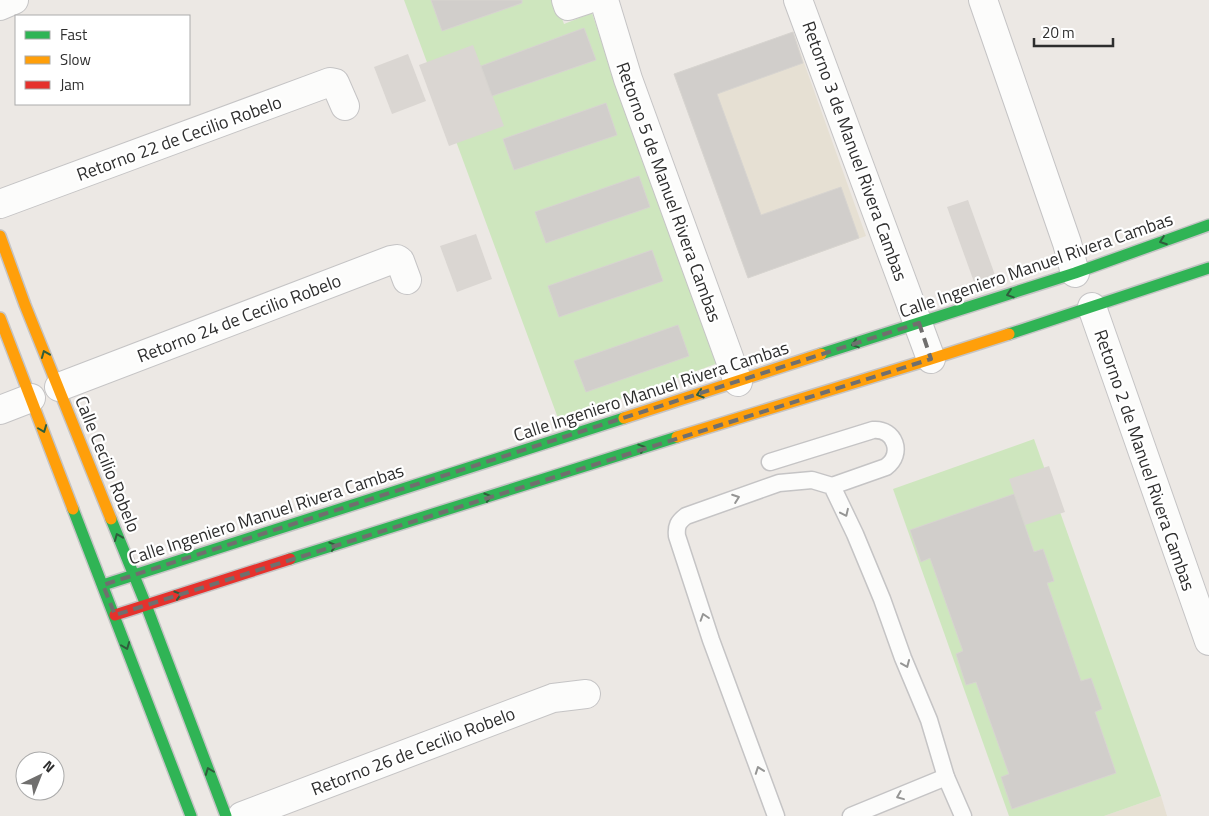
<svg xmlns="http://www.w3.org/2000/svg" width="1209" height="816" font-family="'Titillium Web',sans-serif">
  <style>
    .education { fill: #e6e0d3 }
    .green { fill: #cee6be }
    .plaza { fill: #dad6d2 }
    .building { fill: #d1cecb; stroke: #d7d4d0 }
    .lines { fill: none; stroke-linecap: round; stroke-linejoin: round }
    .lane-casing { stroke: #c5c4c5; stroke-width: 19 }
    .street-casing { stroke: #c5c4c5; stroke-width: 30 }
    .fast-casing { stroke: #c5c4c5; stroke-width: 14 }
    .slow-casing { stroke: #c5c4c5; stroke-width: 14 }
    .jam-casing { stroke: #c5c4c5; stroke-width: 14 }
    .lane { stroke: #fcfcfb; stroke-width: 16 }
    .street { stroke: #fcfcfb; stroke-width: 28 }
    .fast { stroke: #30b455; stroke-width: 11 }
    .slow { stroke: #ff9f0a; stroke-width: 11 }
    .jam { stroke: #e5322d; stroke-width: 11 }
    .oneway { stroke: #2f5d3c }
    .oneway2 { stroke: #959594 }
    .marked { fill: none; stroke: #706f6e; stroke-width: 4; stroke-dasharray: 10 6; stroke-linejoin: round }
    .labels { text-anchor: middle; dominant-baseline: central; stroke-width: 4.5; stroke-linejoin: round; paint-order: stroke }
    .street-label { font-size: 18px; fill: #2e2e2e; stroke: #fff }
  </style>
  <rect width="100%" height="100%" fill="#ece8e4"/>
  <g class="education">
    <path d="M 793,32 L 866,236 L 748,278 L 674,74 Z"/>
    <path d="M 1161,796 L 1167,816 L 1104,816 Z"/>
  </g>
  <g class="green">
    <path d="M 404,0 L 555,0 L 564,24 L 592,13 L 616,85 L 721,362 L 559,421 Z"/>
    <path d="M 1034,439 L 1161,796 L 1104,816 L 1009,816 L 893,489 Z"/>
  </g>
  <g class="plaza">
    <path d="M 473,45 L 504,126 L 449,146 L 419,65 Z"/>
    <path d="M 408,54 L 426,101 L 392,114 L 374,67 Z"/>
    <path d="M 968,200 L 995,275 L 974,282 L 947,207 Z"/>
    <path d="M 476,234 L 492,279 L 457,292 L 440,246 Z"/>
    <path d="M 1049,466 L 1065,512 L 1025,525 L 1009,479 Z"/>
  </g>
  <g class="building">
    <path d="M 431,0 L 522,0 L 522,3 L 442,31 Z"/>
    <path d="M 584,28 L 596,60 L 492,96 L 481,66 Z"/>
    <path d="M 793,32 L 803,63 L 717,94 L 761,215 L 841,187 L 859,238 L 748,278 L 674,74 Z"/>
    <path d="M 606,103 L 617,135 L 514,170 L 503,139 Z"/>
    <path d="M 639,176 L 650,207 L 546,243 L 535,212 Z"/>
    <path d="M 652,250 L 663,281 L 559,317 L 548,286 Z"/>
    <path d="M 678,325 L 689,356 L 586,392 L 574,361 Z"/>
    <path d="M 1014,494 L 1034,552 L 1043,549 L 1054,581 L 1047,583 L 1081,681 L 1091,678 L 1102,709 L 1095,712 L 1116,773 L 1012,809 L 1001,777 L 1009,774 L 976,682 L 966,685 L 956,654 L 963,651 L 930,558 L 921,562 L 910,530 Z"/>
  </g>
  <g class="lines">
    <g class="lane-casing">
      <g id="lane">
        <path d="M 770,462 L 873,430 C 895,428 904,454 886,467 L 832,486"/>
        <path d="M 776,816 L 711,640 L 677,536 C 676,526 678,522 686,516 L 779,483 L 812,480 L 832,486 L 855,534 L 882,599 L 903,658 L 929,720 L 946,777 L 963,816"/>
        <path d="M 851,816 L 946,777"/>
      </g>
    </g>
    <g class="street-casing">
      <g id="street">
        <path d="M 566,0 L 568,6 L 586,0"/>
        <path d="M 604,0 L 628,79 L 738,382"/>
        <path d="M 798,0 L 931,359"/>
        <path d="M 983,0 L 1067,243 L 1075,273"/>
        <path d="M 0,6 L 14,0"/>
        <path d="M 0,204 L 330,82 L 335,83 L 345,106"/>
        <path d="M 1092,307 L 1209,641"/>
        <path d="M 59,387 L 391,260 L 397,259 L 400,261 L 407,280"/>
        <path d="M 0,410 L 31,398"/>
        <path d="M 242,816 L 553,698 L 586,694"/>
      </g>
    </g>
    <g class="fast-casing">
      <g id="fast">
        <path d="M 1009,334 L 1209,268"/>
        <path d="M 821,354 L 1075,273 L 1209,225"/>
        <path d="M 73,509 L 191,816"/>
        <path d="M 111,519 L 146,605 L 226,816"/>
        <path d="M 290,559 L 677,437"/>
        <path d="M 103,585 L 624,418"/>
      </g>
    </g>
    <g class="slow-casing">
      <g id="slow">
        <path d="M 0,236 L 25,305 L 111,519"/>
        <path d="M 0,318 L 73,509"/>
        <path d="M 624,418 L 821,354"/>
        <path d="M 677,437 L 931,359 L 1009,334"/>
      </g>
    </g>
    <g class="jam-casing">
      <path id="jam" d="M 115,615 L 290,559"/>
    </g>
    <use href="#lane" class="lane"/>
    <use href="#street" class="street"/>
    <use href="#fast" class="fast"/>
    <use href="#slow" class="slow"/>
    <use href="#jam" class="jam"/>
  </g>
  <defs><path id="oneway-chevron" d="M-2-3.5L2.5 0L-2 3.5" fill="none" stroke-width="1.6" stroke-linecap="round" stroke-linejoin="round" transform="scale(1.25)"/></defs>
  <g class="oneway">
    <use href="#oneway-chevron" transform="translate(1163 241) rotate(160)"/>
    <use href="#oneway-chevron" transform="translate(1010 294) rotate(162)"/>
    <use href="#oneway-chevron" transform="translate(855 344) rotate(162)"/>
    <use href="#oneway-chevron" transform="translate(45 354) rotate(-112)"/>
    <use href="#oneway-chevron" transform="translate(700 394) rotate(163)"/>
    <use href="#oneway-chevron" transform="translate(43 429) rotate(69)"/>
    <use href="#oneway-chevron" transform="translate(642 448) rotate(-18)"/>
    <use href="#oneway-chevron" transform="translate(488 497) rotate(-17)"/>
    <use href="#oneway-chevron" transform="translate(118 537) rotate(-112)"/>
    <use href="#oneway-chevron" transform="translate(333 546) rotate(-17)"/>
    <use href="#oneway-chevron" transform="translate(178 595) rotate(-17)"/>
    <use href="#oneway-chevron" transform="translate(126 646) rotate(69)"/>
    <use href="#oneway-chevron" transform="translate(209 771) rotate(-111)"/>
  </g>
  <g class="oneway2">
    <use href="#oneway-chevron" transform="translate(736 498) rotate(-20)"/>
    <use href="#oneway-chevron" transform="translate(845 513) rotate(65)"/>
    <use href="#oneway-chevron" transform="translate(704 617) rotate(-108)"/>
    <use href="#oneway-chevron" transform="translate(906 664) rotate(67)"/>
    <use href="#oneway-chevron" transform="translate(759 770) rotate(-110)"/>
    <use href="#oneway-chevron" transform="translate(900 796) rotate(158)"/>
  </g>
  <path class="marked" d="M 919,323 L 931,359 L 115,615 L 103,585 Z"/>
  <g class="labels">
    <g class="street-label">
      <text transform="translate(179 138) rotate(-20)">Retorno 22 de Cecilio Robelo</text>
      <text transform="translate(855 151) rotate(70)">Retorno 3 de Manuel Rivera Cambas</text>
      <text transform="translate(669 192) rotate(70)">Retorno 5 de Manuel Rivera Cambas</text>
      <text transform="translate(1036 265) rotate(-19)">Calle Ingeniero Manuel Rivera Cambas</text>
      <text transform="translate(239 318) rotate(-21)">Retorno 24 de Cecilio Robelo</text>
      <text transform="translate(651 391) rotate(-18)">Calle Ingeniero Manuel Rivera Cambas</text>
      <text transform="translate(1145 460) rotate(71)">Retorno 2 de Manuel Rivera Cambas</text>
      <text transform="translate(108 464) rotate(68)">Calle Cecilio Robelo</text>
      <text transform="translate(266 514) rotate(-18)">Calle Ingeniero Manuel Rivera Cambas</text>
      <text transform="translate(413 751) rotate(-21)">Retorno 26 de Cecilio Robelo</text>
    </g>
  </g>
  <rect x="15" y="15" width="175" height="90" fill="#ffffff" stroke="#ababab"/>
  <rect x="25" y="31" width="25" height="8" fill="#30b455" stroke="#ababab"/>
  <text x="60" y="40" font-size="15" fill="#2e2e2e">Fast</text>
  <rect x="25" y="56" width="25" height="8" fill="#ff9f0a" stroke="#ababab"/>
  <text x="60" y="65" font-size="15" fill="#2e2e2e">Slow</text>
  <rect x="25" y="81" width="25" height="8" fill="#e5322d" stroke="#ababab"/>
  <text x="60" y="90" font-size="15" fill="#2e2e2e">Jam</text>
  <g transform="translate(40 776) rotate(43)"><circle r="24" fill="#ffffff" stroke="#ababab"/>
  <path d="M0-4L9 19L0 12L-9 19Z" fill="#706f6e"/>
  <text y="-8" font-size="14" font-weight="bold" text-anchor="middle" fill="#2e2e2e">N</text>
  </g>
  <path d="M1034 38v8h79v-8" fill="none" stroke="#2e2e2e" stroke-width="2.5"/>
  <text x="1042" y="38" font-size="15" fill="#2e2e2e" stroke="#ffffff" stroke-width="4" paint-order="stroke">20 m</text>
</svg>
